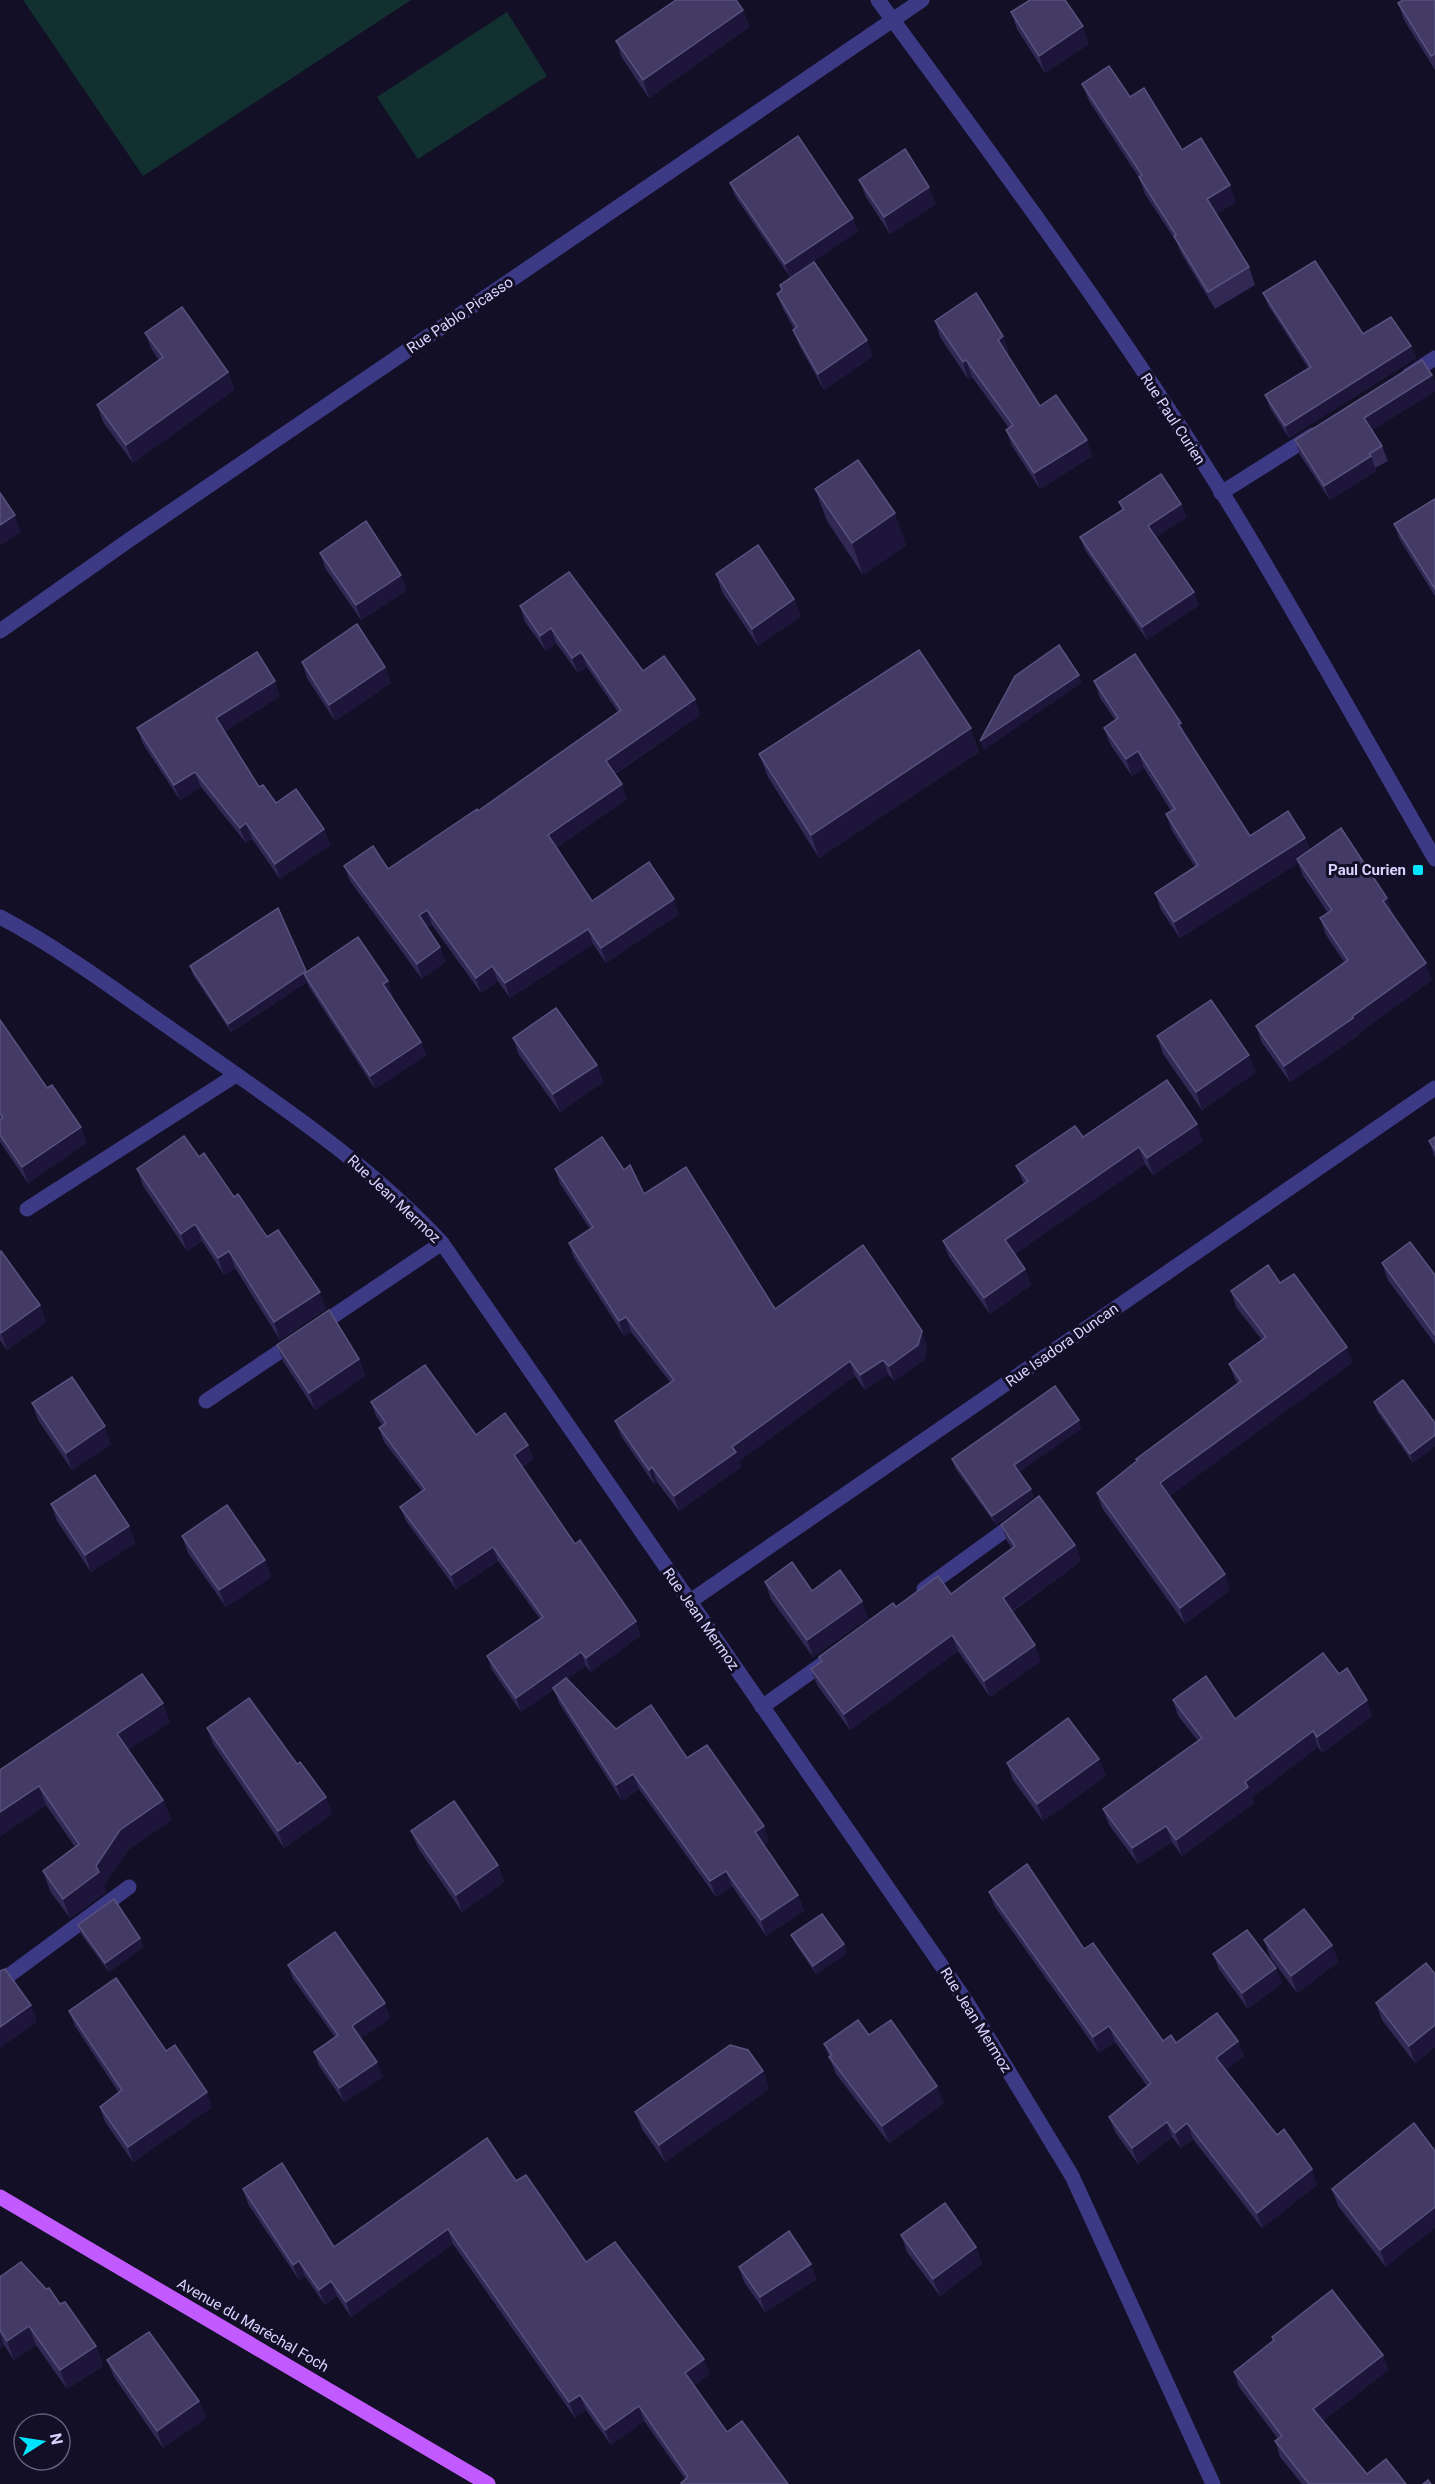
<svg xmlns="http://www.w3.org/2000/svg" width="1435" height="2484" font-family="Roboto,sans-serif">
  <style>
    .green { fill: #12302f }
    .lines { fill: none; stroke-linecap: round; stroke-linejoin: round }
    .minor { stroke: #3d3a85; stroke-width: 15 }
    .major { stroke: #c25bff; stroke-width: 15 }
    .wall { fill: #312854 }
    .shaded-wall { fill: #1d163a }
    .building { fill: #433a66; stroke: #5a527e; stroke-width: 1.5 }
    .poi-dot { fill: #00e5ff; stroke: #130f26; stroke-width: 2 }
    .labels { text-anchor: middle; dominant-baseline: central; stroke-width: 6; stroke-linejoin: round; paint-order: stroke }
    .street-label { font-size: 15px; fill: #d9d4ff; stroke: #130f26 }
    .poi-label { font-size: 15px; font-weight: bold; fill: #d9d4ff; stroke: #130f26; text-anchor: end }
  </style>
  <rect width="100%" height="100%" fill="#130f26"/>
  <g class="green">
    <path d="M 23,0 L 411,0 L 143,176 Z"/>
    <path d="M 507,12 L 547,76 L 418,159 L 377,97 Z"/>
  </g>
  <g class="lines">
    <g class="minor">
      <path d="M 878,0 C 1000,165 1123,332 1231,507 C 1302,623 1367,742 1435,859"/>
      <path d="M 1409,375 L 1435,358"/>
      <path d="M 1221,493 L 1313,435"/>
      <path d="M 0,631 L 132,538 L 922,0"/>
      <path d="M 0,917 C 68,953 130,1001 194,1045 C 281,1106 369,1164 442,1243 L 966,2001 L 1072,2176 L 1213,2484"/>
      <path d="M 27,1209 L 236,1075"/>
      <path d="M 317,1327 L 442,1243"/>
      <path d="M 206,1401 L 294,1342"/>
      <path d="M 924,1589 L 1019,1520"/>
      <path d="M 689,1602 L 1435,1088"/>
      <path d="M 762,1707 L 828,1660"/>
      <path d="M 0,1982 L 129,1887"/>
    </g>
    <path class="major" d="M 0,2197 L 488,2484"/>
  </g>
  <g class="wall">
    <path d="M 674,0 L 736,0 L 743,10 L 749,27 L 649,98 L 622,58 L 616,41 L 674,1 Z"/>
    <path d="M 1435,0 L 1435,70 L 1404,20 L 1398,3 Z"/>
    <path d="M 1011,12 L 1089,44 L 1045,73 L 1017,29 Z"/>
    <path d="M 1082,84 L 1182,150 L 1236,202 L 1216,214 L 1249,267 L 1255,285 L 1215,309 L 1181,253 L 1177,243 L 1145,194 L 1139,178 L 1089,101 Z"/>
    <path d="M 859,180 L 936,204 L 890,234 L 866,197 Z"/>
    <path d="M 730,183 L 858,231 L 790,277 L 735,196 Z"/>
    <path d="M 780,285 L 873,356 L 824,390 L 799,345 L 793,330 L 794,329 L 783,309 L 777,294 L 782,291 Z"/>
    <path d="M 1263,293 L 1363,334 L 1411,346 L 1416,358 L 1289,438 L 1270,408 L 1265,395 L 1308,368 L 1268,305 Z"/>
    <path d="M 935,321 L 1003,336 L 1009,352 L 1007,354 L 1040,406 L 1092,456 L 1040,489 L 1012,446 L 1006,430 L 1009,428 L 972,377 L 968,379 L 940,337 Z"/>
    <path d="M 145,333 L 228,372 L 234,390 L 133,463 L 103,422 L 97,405 L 159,360 L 152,350 Z"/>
    <path d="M 1432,375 L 1435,382 L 1435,391 L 1372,430 L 1382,446 L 1388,461 L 1375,468 L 1376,471 L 1330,500 L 1300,455 L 1295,440 Z"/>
    <path d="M 815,489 L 906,545 L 863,575 L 827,521 Z"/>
    <path d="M 1435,499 L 1435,596 L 1400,540 L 1394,524 Z"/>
    <path d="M 1119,502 L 1181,504 L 1186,517 L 1156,537 L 1199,605 L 1147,640 L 1085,550 L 1080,537 L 1122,510 Z"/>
    <path d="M 320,553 L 407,590 L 361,620 L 325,568 Z"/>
    <path d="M 716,574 L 794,599 L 801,616 L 758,646 L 722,592 Z"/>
    <path d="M 520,606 L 643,671 L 695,699 L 700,715 L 615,774 L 627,799 L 556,848 L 592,901 L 679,914 L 606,963 L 593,944 L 510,998 L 498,981 L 481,993 L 432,925 L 427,928 L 440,947 L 445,962 L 422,979 L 350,881 L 344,866 L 388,869 L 478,811 L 618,712 L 587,667 L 578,673 L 556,643 L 546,651 L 525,622 Z"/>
    <path d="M 302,662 L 385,667 L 391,683 L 335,721 L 307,678 Z"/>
    <path d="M 1094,681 L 1185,736 L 1250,836 L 1305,838 L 1310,850 L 1387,898 L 1393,915 L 1432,980 L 1359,1033 L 1359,1035 L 1290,1082 L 1262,1043 L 1256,1026 L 1344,962 L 1326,935 L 1320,918 L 1328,913 L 1303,876 L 1298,863 L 1180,938 L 1161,910 L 1155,893 L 1195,867 L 1172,831 L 1166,814 L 1171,811 L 1144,768 L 1132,776 L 1110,744 L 1104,728 L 1115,720 L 1100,698 Z"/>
    <path d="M 280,696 L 224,732 L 259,787 L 276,803 L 324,829 L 330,845 L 280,879 L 252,839 L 246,843 L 201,787 L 180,800 L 143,744 L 137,728 Z"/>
    <path d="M 979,752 L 819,858 L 768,777 L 759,754 Z"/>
    <path d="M 190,966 L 307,972 L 388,981 L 392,994 L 391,996 L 421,1042 L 426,1055 L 375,1089 L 309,987 L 307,982 L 231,1032 L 193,975 Z"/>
    <path d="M 0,1020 L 47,1088 L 81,1127 L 86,1143 L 28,1183 L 0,1142 Z"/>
    <path d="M 1157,1036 L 1256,1072 L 1202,1110 L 1163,1054 Z"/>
    <path d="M 513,1038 L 597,1065 L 603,1082 L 560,1112 L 519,1055 Z"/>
    <path d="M 1083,1137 L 1203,1141 L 1153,1175 L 1145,1164 L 1015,1254 L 1025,1269 L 1031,1285 L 990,1314 L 949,1257 L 943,1241 L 1024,1184 L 1016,1166 Z"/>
    <path d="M 1435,1137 L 1435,1158 L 1429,1141 Z"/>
    <path d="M 199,1157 L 234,1197 L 326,1309 L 280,1340 L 235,1268 L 224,1275 L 202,1241 L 187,1251 L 143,1186 L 137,1169 Z"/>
    <path d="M 555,1169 L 624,1170 L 644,1194 L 775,1309 L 927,1346 L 924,1360 L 894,1381 L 888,1374 L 865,1390 L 855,1376 L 739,1461 L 741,1467 L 679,1511 L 657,1482 L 654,1484 L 621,1436 L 615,1421 L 670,1382 L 631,1332 L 624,1336 L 574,1258 L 569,1243 L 590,1229 L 560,1184 Z"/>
    <path d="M 0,1252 L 40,1305 L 46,1322 L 7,1350 L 0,1340 Z"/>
    <path d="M 1382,1263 L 1435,1275 L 1435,1344 L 1388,1280 Z"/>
    <path d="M 1280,1283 L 1353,1362 L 1169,1496 L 1230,1590 L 1185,1624 L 1102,1508 L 1097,1493 L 1137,1461 L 1136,1459 L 1238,1384 L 1235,1379 L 1229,1364 L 1262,1340 L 1236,1307 L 1231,1291 Z"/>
    <path d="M 277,1345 L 359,1359 L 365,1376 L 315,1410 L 283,1361 Z"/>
    <path d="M 371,1402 L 476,1435 L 528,1445 L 533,1459 L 522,1467 L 575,1544 L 641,1635 L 591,1672 L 586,1666 L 567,1679 L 616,1729 L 687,1758 L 769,1842 L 764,1845 L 798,1895 L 804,1911 L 766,1936 L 732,1886 L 716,1897 L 639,1789 L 622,1801 L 559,1703 L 554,1689 L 521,1712 L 492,1670 L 487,1656 L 540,1619 L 498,1561 L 456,1589 L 406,1521 L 400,1507 L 422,1491 L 384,1442 L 379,1428 L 382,1425 L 376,1416 Z"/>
    <path d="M 1374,1402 L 1435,1423 L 1435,1446 L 1413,1463 L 1377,1411 Z"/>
    <path d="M 32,1403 L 111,1444 L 72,1470 L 38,1420 Z"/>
    <path d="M 1082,1428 L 1019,1472 L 1034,1497 L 996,1525 L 955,1468 L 952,1459 Z"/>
    <path d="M 51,1504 L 129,1526 L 135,1543 L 91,1572 L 57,1521 Z"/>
    <path d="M 1001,1525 L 1075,1545 L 1081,1561 L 1012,1612 L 1041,1661 L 990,1697 L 958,1651 L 850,1730 L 817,1685 L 811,1669 L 821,1662 L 819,1657 L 896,1607 L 951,1594 L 1012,1548 L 1007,1541 Z"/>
    <path d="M 182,1536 L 265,1560 L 271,1577 L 226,1607 L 188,1553 Z"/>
    <path d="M 765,1582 L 868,1618 L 813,1657 L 771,1599 Z"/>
    <path d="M 1339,1674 L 1372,1716 L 1322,1753 L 1318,1747 L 1252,1797 L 1254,1803 L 1182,1856 L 1172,1842 L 1138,1864 L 1109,1825 L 1103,1809 L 1198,1741 L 1178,1716 L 1173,1700 L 1235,1719 Z"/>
    <path d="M 170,1722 L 128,1750 L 163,1800 L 171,1820 L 128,1850 L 104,1885 L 106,1892 L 70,1918 L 50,1891 L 43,1871 L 75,1847 L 46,1805 L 0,1836 L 0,1770 Z"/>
    <path d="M 207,1728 L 297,1764 L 326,1797 L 332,1814 L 284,1848 L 213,1744 Z"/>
    <path d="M 1007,1763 L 1106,1776 L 1043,1821 L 1013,1780 Z"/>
    <path d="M 411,1831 L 498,1865 L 504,1882 L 462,1912 L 418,1848 Z"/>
    <path d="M 989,1892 L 1084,1949 L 1163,2041 L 1176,2043 L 1238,2041 L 1244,2056 L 1226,2070 L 1317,2185 L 1262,2228 L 1193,2139 L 1181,2148 L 1172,2137 L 1138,2164 L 1115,2132 L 1109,2117 L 1147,2086 L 1115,2042 L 1099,2053 L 995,1907 Z"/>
    <path d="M 78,1925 L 140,1938 L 143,1947 L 109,1972 L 81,1934 Z"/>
    <path d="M 791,1935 L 847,1953 L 816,1974 L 795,1943 Z"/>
    <path d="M 1264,1940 L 1332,1945 L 1338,1962 L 1297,1993 L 1270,1957 Z"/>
    <path d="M 1213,1954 L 1282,1983 L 1248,2009 L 1219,1969 Z"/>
    <path d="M 288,1965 L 390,2018 L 361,2038 L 383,2077 L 344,2102 L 319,2066 L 314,2052 L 335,2037 L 293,1979 Z"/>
    <path d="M 1435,1974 L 1435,2047 L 1415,2063 L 1382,2020 L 1376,2003 Z"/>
    <path d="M 69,2011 L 166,2051 L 212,2107 L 133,2162 L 105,2122 L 100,2107 L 119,2093 L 75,2026 Z"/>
    <path d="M 869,2035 L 944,2103 L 889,2143 L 836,2074 L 824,2044 Z"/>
    <path d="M 763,2071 L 769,2089 L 665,2162 L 642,2129 L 635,2112 Z"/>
    <path d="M 1414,2123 L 1386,2267 L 1338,2206 L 1332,2189 Z"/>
    <path d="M 516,2181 L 586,2262 L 710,2374 L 694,2385 L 727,2432 L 788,2484 L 685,2479 L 644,2421 L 611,2445 L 586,2410 L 575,2418 L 453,2244 L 351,2317 L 337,2296 L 325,2305 L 305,2276 L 299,2280 L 248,2204 L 243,2189 L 334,2247 Z"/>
    <path d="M 901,2235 L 976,2247 L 982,2264 L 940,2296 L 907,2252 Z"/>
    <path d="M 739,2267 L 817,2279 L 765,2312 L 744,2282 Z"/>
    <path d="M 0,2277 L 60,2304 L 96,2346 L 103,2366 L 67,2389 L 36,2345 L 14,2360 L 4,2345 L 0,2348 Z"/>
    <path d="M 1272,2337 L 1383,2355 L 1388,2370 L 1323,2421 L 1367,2474 L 1406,2484 L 1302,2484 L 1280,2457 L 1275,2441 L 1278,2439 L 1239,2387 L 1234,2372 L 1273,2341 Z"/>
    <path d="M 107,2360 L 199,2401 L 206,2418 L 163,2448 L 114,2377 Z"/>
  </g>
  <g class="shaded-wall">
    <path d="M 743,10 L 749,27 L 649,98 L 643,80 Z"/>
    <path d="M 1083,26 L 1089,44 L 1045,73 L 1039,56 Z"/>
    <path d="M 1230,185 L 1236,202 L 1213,216 L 1207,199 Z"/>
    <path d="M 929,187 L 936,204 L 890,234 L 884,217 Z"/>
    <path d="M 853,218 L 858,231 L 790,277 L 785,264 Z"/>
    <path d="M 1003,336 L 1009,352 L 1003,356 L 998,340 Z"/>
    <path d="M 867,340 L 873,356 L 824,390 L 818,374 Z"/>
    <path d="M 1411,346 L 1416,358 L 1289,438 L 1285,426 Z"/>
    <path d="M 966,360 L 972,377 L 968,379 L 963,362 Z"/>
    <path d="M 228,372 L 234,390 L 133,463 L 126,445 Z"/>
    <path d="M 1432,375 L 1435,382 L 1435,391 L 1369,432 L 1364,418 Z"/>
    <path d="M 1087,440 L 1092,456 L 1040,489 L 1034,473 Z"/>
    <path d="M 1371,456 L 1376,471 L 1330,500 L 1324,486 Z"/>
    <path d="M 1181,504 L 1186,517 L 1153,539 L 1148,526 Z"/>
    <path d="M 895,513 L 906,545 L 863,575 L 852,543 Z"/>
    <path d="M 15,515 L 21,532 L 0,546 L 0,525 Z"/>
    <path d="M 401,575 L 407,590 L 361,620 L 356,605 Z"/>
    <path d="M 1194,592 L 1199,605 L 1147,640 L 1142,627 Z"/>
    <path d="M 794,599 L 801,616 L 758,646 L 752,629 Z"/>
    <path d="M 551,628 L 556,643 L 546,651 L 540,636 Z"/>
    <path d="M 581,652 L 587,667 L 578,673 L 572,658 Z"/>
    <path d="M 385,667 L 391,683 L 335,721 L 329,705 Z"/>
    <path d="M 1079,675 L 1082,683 L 984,750 L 980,741 Z"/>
    <path d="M 275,681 L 280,696 L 221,734 L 216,718 Z"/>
    <path d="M 695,699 L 700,715 L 611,776 L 606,761 Z"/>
    <path d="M 1181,723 L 1187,739 L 1178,724 Z"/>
    <path d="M 971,728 L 979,752 L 819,858 L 811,835 Z"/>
    <path d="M 1138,751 L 1144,768 L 1132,776 L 1126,759 Z"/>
    <path d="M 195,772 L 201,787 L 180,800 L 174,785 Z"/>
    <path d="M 622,784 L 627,799 L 553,850 L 548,835 Z"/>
    <path d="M 246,823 L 252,839 L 246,843 L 240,828 Z"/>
    <path d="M 324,829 L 330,845 L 280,879 L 275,864 Z"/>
    <path d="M 1305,838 L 1311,855 L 1297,859 L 1298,863 L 1180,938 L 1174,922 Z"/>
    <path d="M 1387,898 L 1393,915 L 1383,901 Z"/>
    <path d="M 674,899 L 679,914 L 606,963 L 601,948 Z"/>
    <path d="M 427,910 L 432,925 L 424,931 L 419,915 Z"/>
    <path d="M 588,929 L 593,944 L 510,998 L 505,983 Z"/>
    <path d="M 440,947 L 445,962 L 422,979 L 417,964 Z"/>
    <path d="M 1426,963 L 1432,980 L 1359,1033 L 1359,1035 L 1290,1082 L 1284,1066 Z"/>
    <path d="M 492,966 L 498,981 L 481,993 L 476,978 Z"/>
    <path d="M 306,971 L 304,974 L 307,982 L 231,1032 L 228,1024 Z"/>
    <path d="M 388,981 L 392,994 L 388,997 L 383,984 Z"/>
    <path d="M 421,1042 L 426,1055 L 375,1089 L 370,1076 Z"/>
    <path d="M 1249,1055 L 1256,1072 L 1202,1110 L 1196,1092 Z"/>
    <path d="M 597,1065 L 603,1082 L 560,1112 L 553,1094 Z"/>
    <path d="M 1197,1124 L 1203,1141 L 1153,1175 L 1147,1158 Z"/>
    <path d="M 81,1127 L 86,1143 L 28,1183 L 22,1167 Z"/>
    <path d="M 1139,1147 L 1145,1164 L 1011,1257 L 1005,1240 Z"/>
    <path d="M 195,1224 L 202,1241 L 187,1251 L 181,1234 Z"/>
    <path d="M 229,1251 L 235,1268 L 224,1275 L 218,1258 Z"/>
    <path d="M 1025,1269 L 1031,1285 L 990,1314 L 984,1298 Z"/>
    <path d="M 320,1292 L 326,1309 L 280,1340 L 274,1322 Z"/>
    <path d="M 40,1305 L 46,1322 L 7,1350 L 1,1333 Z"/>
    <path d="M 626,1317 L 631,1332 L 624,1336 L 619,1321 Z"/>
    <path d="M 922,1331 L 927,1346 L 924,1360 L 894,1381 L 889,1366 Z"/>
    <path d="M 1347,1347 L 1353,1362 L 1166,1499 L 1160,1483 Z"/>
    <path d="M 359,1359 L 365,1376 L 315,1410 L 309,1393 Z"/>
    <path d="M 883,1360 L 888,1374 L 865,1390 L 860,1375 Z"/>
    <path d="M 850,1361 L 855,1376 L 739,1461 L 741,1467 L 679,1511 L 674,1496 L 732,1447 Z"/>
    <path d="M 1079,1420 L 1082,1428 L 1017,1474 L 1014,1465 Z"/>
    <path d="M 105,1426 L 111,1444 L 72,1470 L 66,1453 Z"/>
    <path d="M 1435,1435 L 1435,1446 L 1413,1463 L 1410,1454 Z"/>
    <path d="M 528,1445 L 533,1459 L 519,1469 L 514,1455 Z"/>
    <path d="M 652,1467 L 657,1482 L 654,1484 L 649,1470 Z"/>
    <path d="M 1031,1489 L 1034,1497 L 996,1525 L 992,1516 Z"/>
    <path d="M 129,1526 L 135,1543 L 91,1572 L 85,1555 Z"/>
    <path d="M 1075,1545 L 1081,1561 L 1008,1614 L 1003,1598 Z"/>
    <path d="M 493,1547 L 498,1561 L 456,1589 L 451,1575 Z"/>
    <path d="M 265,1560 L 271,1577 L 226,1607 L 219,1590 Z"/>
    <path d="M 1225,1574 L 1230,1590 L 1185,1624 L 1180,1608 Z"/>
    <path d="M 862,1601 L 868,1618 L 813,1657 L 807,1640 Z"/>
    <path d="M 636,1621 L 641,1635 L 591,1672 L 586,1658 Z"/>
    <path d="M 952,1635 L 958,1651 L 850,1730 L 844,1714 Z"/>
    <path d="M 1035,1645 L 1041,1661 L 990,1697 L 984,1681 Z"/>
    <path d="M 581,1652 L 586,1666 L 521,1712 L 516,1698 Z"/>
    <path d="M 1367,1700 L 1372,1716 L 1322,1753 L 1317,1737 Z"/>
    <path d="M 163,1703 L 170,1722 L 124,1753 L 117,1734 Z"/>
    <path d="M 1313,1731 L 1318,1747 L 1252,1797 L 1254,1803 L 1182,1856 L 1176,1840 L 1245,1782 Z"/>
    <path d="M 1099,1759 L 1106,1776 L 1043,1821 L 1037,1804 Z"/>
    <path d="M 633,1774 L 639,1789 L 622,1801 L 616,1785 Z"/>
    <path d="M 39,1786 L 46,1805 L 0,1836 L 0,1812 Z"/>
    <path d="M 326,1797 L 332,1814 L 284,1848 L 278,1831 Z"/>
    <path d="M 163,1800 L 171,1820 L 128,1850 L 104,1885 L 106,1892 L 70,1918 L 63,1899 L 96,1866 L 120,1830 Z"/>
    <path d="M 764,1826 L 769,1842 L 761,1848 L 755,1832 Z"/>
    <path d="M 1166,1826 L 1172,1842 L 1138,1864 L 1132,1848 Z"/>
    <path d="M 498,1865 L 504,1882 L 462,1912 L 456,1895 Z"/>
    <path d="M 726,1871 L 732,1886 L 716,1897 L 710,1881 Z"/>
    <path d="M 798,1895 L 804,1911 L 766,1936 L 761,1920 Z"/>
    <path d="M 140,1938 L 143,1947 L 109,1972 L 105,1963 Z"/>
    <path d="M 844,1944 L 847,1953 L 816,1974 L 813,1966 Z"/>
    <path d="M 1332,1945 L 1338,1962 L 1297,1993 L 1291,1976 Z"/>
    <path d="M 1276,1968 L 1282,1983 L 1248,2009 L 1242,1993 Z"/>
    <path d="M 385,2003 L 390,2018 L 358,2040 L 352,2026 Z"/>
    <path d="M 31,2005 L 37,2022 L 0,2048 L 0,2027 Z"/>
    <path d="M 1435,2025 L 1435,2047 L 1415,2063 L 1409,2046 Z"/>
    <path d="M 1109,2026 L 1115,2042 L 1099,2053 L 1093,2037 Z"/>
    <path d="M 1238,2041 L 1244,2056 L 1222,2073 L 1216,2058 Z"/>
    <path d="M 377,2062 L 383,2077 L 344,2102 L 339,2088 Z"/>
    <path d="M 763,2071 L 769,2089 L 665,2162 L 659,2145 Z"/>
    <path d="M 937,2086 L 944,2103 L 889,2143 L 882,2126 Z"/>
    <path d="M 207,2092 L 212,2107 L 133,2162 L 128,2147 Z"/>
    <path d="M 1167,2122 L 1172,2137 L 1138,2164 L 1132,2148 Z"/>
    <path d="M 1187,2123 L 1193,2139 L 1181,2148 L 1175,2133 Z"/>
    <path d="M 1312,2169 L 1317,2185 L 1262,2228 L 1257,2213 Z"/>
    <path d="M 1435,2207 L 1435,2228 L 1386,2267 L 1380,2250 Z"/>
    <path d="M 448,2229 L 453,2244 L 351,2317 L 346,2302 Z"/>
    <path d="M 976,2247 L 982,2264 L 940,2296 L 933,2279 Z"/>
    <path d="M 299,2261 L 305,2276 L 299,2280 L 293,2265 Z"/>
    <path d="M 811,2264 L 817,2279 L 765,2312 L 760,2297 Z"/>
    <path d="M 331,2281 L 337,2296 L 325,2305 L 319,2290 Z"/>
    <path d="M 29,2326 L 36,2345 L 14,2360 L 7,2341 Z"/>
    <path d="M 0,2333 L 4,2345 L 0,2348 Z"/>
    <path d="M 96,2346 L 103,2366 L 67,2389 L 60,2370 Z"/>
    <path d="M 1383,2355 L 1388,2370 L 1318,2425 L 1313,2409 Z"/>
    <path d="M 704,2359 L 710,2374 L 691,2388 L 685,2373 Z"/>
    <path d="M 580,2395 L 586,2410 L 575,2418 L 569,2402 Z"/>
    <path d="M 199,2401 L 206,2418 L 163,2448 L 157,2431 Z"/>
    <path d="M 639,2406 L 644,2421 L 611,2445 L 605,2430 Z"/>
  </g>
  <g class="building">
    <path d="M 676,0 L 736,0 L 743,10 L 643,80 L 616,41 Z"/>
    <path d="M 1030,0 L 1065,0 L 1083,26 L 1039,56 L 1011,12 Z"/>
    <path d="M 1403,0 L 1435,0 L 1435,54 L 1431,56 L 1398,3 Z"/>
    <path d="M 1109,66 L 1130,97 L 1144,88 L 1182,150 L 1201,138 L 1230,185 L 1207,199 L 1249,267 L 1208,292 L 1174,236 L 1176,235 L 1139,177 L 1142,175 L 1082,84 Z"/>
    <path d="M 798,136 L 853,218 L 785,264 L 730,183 Z"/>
    <path d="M 905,149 L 929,187 L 884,217 L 859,180 Z"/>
    <path d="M 1315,261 L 1363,334 L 1391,317 L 1411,346 L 1285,426 L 1265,395 L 1311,367 L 1263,293 Z"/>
    <path d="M 814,262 L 867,340 L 818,374 L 793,330 L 797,327 L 777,294 L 782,290 L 780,285 Z"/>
    <path d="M 976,293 L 1003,336 L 998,340 L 1040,406 L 1056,395 L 1087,440 L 1034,473 L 1006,430 L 1013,425 L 966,360 L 963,362 L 935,321 Z"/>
    <path d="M 182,307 L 228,372 L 126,445 L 97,405 L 163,357 L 145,333 Z"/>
    <path d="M 1422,360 L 1432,375 L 1364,418 L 1382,446 L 1369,454 L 1371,456 L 1324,486 L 1295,440 Z"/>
    <path d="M 858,460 L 895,513 L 852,543 L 815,489 Z"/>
    <path d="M 1161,474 L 1181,504 L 1148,526 L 1194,592 L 1142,627 L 1080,537 L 1124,509 L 1119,502 Z"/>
    <path d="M 0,493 L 15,515 L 0,525 Z"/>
    <path d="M 1435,499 L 1435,589 L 1394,524 Z"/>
    <path d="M 366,521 L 401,575 L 356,605 L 320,553 Z"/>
    <path d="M 758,545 L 794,599 L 752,629 L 716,574 Z"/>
    <path d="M 569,572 L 643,671 L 664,656 L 695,699 L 606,761 L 622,784 L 548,835 L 592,901 L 649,862 L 674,899 L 601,948 L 588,929 L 505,983 L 492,966 L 476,978 L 427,910 L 419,915 L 440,947 L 417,964 L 344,866 L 373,846 L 388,869 L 477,809 L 478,811 L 621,710 L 581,652 L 572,658 L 551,628 L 540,636 L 520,606 Z"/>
    <path d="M 357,624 L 385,667 L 329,705 L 302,662 Z"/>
    <path d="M 1059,645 L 1079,675 L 980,741 L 1015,676 Z"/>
    <path d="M 919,650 L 971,728 L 811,835 L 759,754 Z"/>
    <path d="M 257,652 L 275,681 L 216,718 L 259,787 L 263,785 L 276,803 L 296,789 L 324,829 L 275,864 L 246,823 L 240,828 L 195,772 L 174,785 L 137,728 Z"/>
    <path d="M 1135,654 L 1181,723 L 1178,724 L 1250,836 L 1288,811 L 1305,838 L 1174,922 L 1155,893 L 1198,865 L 1166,814 L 1175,809 L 1138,751 L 1126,759 L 1104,728 L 1118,718 L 1094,681 Z"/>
    <path d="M 1341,828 L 1387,898 L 1383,901 L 1426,963 L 1353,1016 L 1353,1018 L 1284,1066 L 1256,1026 L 1348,960 L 1320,918 L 1332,910 L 1297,859 Z"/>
    <path d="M 278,908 L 306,971 L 228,1024 L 190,966 Z"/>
    <path d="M 358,937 L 388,981 L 383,984 L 421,1042 L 370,1076 L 304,974 Z"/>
    <path d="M 1211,1000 L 1249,1055 L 1196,1092 L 1157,1036 Z"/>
    <path d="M 556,1008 L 597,1065 L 553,1094 L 513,1038 Z"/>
    <path d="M 0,1020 L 47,1088 L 52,1085 L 81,1127 L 22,1167 L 0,1135 L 0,1120 L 3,1118 L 0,1113 Z"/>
    <path d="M 1167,1080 L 1197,1124 L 1147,1158 L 1139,1147 L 1005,1240 L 1025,1269 L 984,1298 L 943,1241 L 1028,1181 L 1016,1166 L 1075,1126 L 1083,1137 Z"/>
    <path d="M 184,1136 L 199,1157 L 204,1153 L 234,1197 L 238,1194 L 267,1237 L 278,1230 L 320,1292 L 274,1322 L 229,1251 L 218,1258 L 195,1224 L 181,1234 L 137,1169 Z"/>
    <path d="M 602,1137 L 624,1170 L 630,1165 L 644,1194 L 686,1167 L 775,1309 L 863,1245 L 922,1331 L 918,1345 L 889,1366 L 883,1360 L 860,1375 L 850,1361 L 732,1447 L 736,1452 L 674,1496 L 652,1467 L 649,1470 L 615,1421 L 674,1380 L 626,1317 L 619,1321 L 569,1243 L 593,1227 L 555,1169 Z"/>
    <path d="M 1435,1137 L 1435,1150 L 1429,1141 Z"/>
    <path d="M 1410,1242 L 1435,1275 L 1435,1335 L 1382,1263 Z"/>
    <path d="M 1,1251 L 40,1305 L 1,1333 L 0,1331 L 0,1252 Z"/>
    <path d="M 1268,1265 L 1280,1283 L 1294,1274 L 1347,1347 L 1160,1483 L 1225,1574 L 1180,1608 L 1097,1493 L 1138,1460 L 1136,1459 L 1241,1381 L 1229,1364 L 1266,1337 L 1231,1291 Z"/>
    <path d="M 329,1310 L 359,1359 L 309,1393 L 277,1345 Z"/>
    <path d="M 425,1365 L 476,1435 L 505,1413 L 528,1445 L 514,1455 L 575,1544 L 580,1540 L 636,1621 L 586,1658 L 581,1652 L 516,1698 L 487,1656 L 543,1617 L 493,1547 L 451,1575 L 400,1507 L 425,1489 L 379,1428 L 386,1423 L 371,1402 Z"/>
    <path d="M 72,1377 L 105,1426 L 66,1453 L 32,1403 Z"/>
    <path d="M 1403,1380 L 1435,1423 L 1435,1435 L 1410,1454 L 1374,1402 Z"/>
    <path d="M 1055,1386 L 1079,1420 L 1014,1465 L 1031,1489 L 992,1516 L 952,1459 Z"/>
    <path d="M 95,1475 L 129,1526 L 85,1555 L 51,1504 Z"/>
    <path d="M 1039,1496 L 1075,1545 L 1003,1598 L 1035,1645 L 984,1681 L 952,1635 L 844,1714 L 811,1669 L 822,1661 L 819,1657 L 893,1603 L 896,1607 L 938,1576 L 951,1594 L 1015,1546 L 1001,1525 Z"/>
    <path d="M 227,1505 L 265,1560 L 219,1590 L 182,1536 Z"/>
    <path d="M 792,1562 L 812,1591 L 840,1570 L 862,1601 L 807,1640 L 765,1582 Z"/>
    <path d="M 1323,1653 L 1339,1674 L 1347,1668 L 1367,1700 L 1317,1737 L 1313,1731 L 1245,1782 L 1248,1787 L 1176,1840 L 1166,1826 L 1132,1848 L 1103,1809 L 1202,1738 L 1173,1700 L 1206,1676 L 1235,1719 Z"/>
    <path d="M 142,1674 L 163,1703 L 117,1734 L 163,1800 L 120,1830 L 96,1866 L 99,1872 L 63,1899 L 43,1871 L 79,1844 L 39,1786 L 0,1812 L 0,1770 Z"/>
    <path d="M 566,1678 L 616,1729 L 651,1705 L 687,1758 L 707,1745 L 764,1826 L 755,1832 L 798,1895 L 761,1920 L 726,1871 L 710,1881 L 633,1774 L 616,1785 L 553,1688 Z"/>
    <path d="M 249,1698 L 297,1764 L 300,1762 L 326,1797 L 278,1831 L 207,1728 Z"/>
    <path d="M 1068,1718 L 1099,1759 L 1037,1804 L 1007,1763 Z"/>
    <path d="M 454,1801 L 498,1865 L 456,1895 L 411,1831 Z"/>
    <path d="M 1027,1864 L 1084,1949 L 1093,1943 L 1163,2041 L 1171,2035 L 1176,2043 L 1217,2013 L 1238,2041 L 1216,2058 L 1277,2135 L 1284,2129 L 1312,2169 L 1257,2213 L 1187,2123 L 1175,2133 L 1167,2122 L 1132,2148 L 1109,2117 L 1151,2083 L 1109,2026 L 1093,2037 L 989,1892 Z"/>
    <path d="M 114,1899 L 140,1938 L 105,1963 L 78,1925 Z"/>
    <path d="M 1304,1909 L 1332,1945 L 1291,1976 L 1264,1940 Z"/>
    <path d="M 822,1914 L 844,1944 L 813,1966 L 791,1935 Z"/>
    <path d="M 1247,1930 L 1276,1968 L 1242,1993 L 1213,1954 Z"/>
    <path d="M 335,1932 L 385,2003 L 352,2026 L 377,2062 L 339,2088 L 314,2052 L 338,2035 L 288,1965 Z"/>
    <path d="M 1426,1963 L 1435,1974 L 1435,2025 L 1409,2046 L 1376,2003 Z"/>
    <path d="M 5,1969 L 31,2005 L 0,2027 L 0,1971 Z"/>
    <path d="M 116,1978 L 166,2051 L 175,2045 L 207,2092 L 128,2147 L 100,2107 L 122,2090 L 69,2011 Z"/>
    <path d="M 858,2020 L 869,2035 L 891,2020 L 937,2086 L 882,2126 L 829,2057 L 832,2055 L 824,2044 Z"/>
    <path d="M 730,2045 L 748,2050 L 763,2071 L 659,2145 L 635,2112 Z"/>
    <path d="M 1414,2123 L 1435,2151 L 1435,2207 L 1380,2250 L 1332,2189 Z"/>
    <path d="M 487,2138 L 516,2181 L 526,2175 L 586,2262 L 615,2242 L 704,2359 L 685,2373 L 727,2432 L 742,2421 L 788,2484 L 682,2484 L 681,2483 L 688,2477 L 639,2406 L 605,2430 L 580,2395 L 569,2402 L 448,2229 L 346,2302 L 331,2281 L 319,2290 L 299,2261 L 293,2265 L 243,2189 L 282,2163 L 334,2247 Z"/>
    <path d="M 945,2203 L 976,2247 L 933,2279 L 901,2235 Z"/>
    <path d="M 789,2231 L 811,2264 L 760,2297 L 739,2267 Z"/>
    <path d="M 21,2262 L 46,2289 L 49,2288 L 60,2304 L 65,2302 L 96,2346 L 60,2370 L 29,2326 L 7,2341 L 0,2330 L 0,2277 Z"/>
    <path d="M 1332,2290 L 1383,2355 L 1313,2409 L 1367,2474 L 1386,2459 L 1406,2484 L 1309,2484 L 1275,2441 L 1282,2436 L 1234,2372 L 1274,2340 L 1272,2337 Z"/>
    <path d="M 149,2332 L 199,2401 L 157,2431 L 107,2360 Z"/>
    <path d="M 1428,2480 L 1431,2484 L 1423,2484 Z"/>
  </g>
  <rect class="poi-dot" x="1412" y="864" width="12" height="12" rx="3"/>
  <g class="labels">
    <g class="street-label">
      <text transform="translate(460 315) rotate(-34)">Rue Pablo Picasso</text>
      <text transform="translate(1173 419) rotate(57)">Rue Paul Curien</text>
      <text transform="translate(394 1199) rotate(43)">Rue Jean Mermoz</text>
      <text transform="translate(1062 1345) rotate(-35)">Rue Isadora Duncan</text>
      <text transform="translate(701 1619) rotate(55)">Rue Jean Mermoz</text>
      <text transform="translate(976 2020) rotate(58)">Rue Jean Mermoz</text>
      <text transform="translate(253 2325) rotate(30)">Avenue du Maréchal Foch</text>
    </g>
    <g class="poi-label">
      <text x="1406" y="870">Paul Curien</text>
    </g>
  </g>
  <g transform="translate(42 2442) rotate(78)"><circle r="28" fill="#130f26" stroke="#625e7d" stroke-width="1.5"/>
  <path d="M0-4.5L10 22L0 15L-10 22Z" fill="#00e5ff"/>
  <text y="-9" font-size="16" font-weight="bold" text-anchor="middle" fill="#d9d4ff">N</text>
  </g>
</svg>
